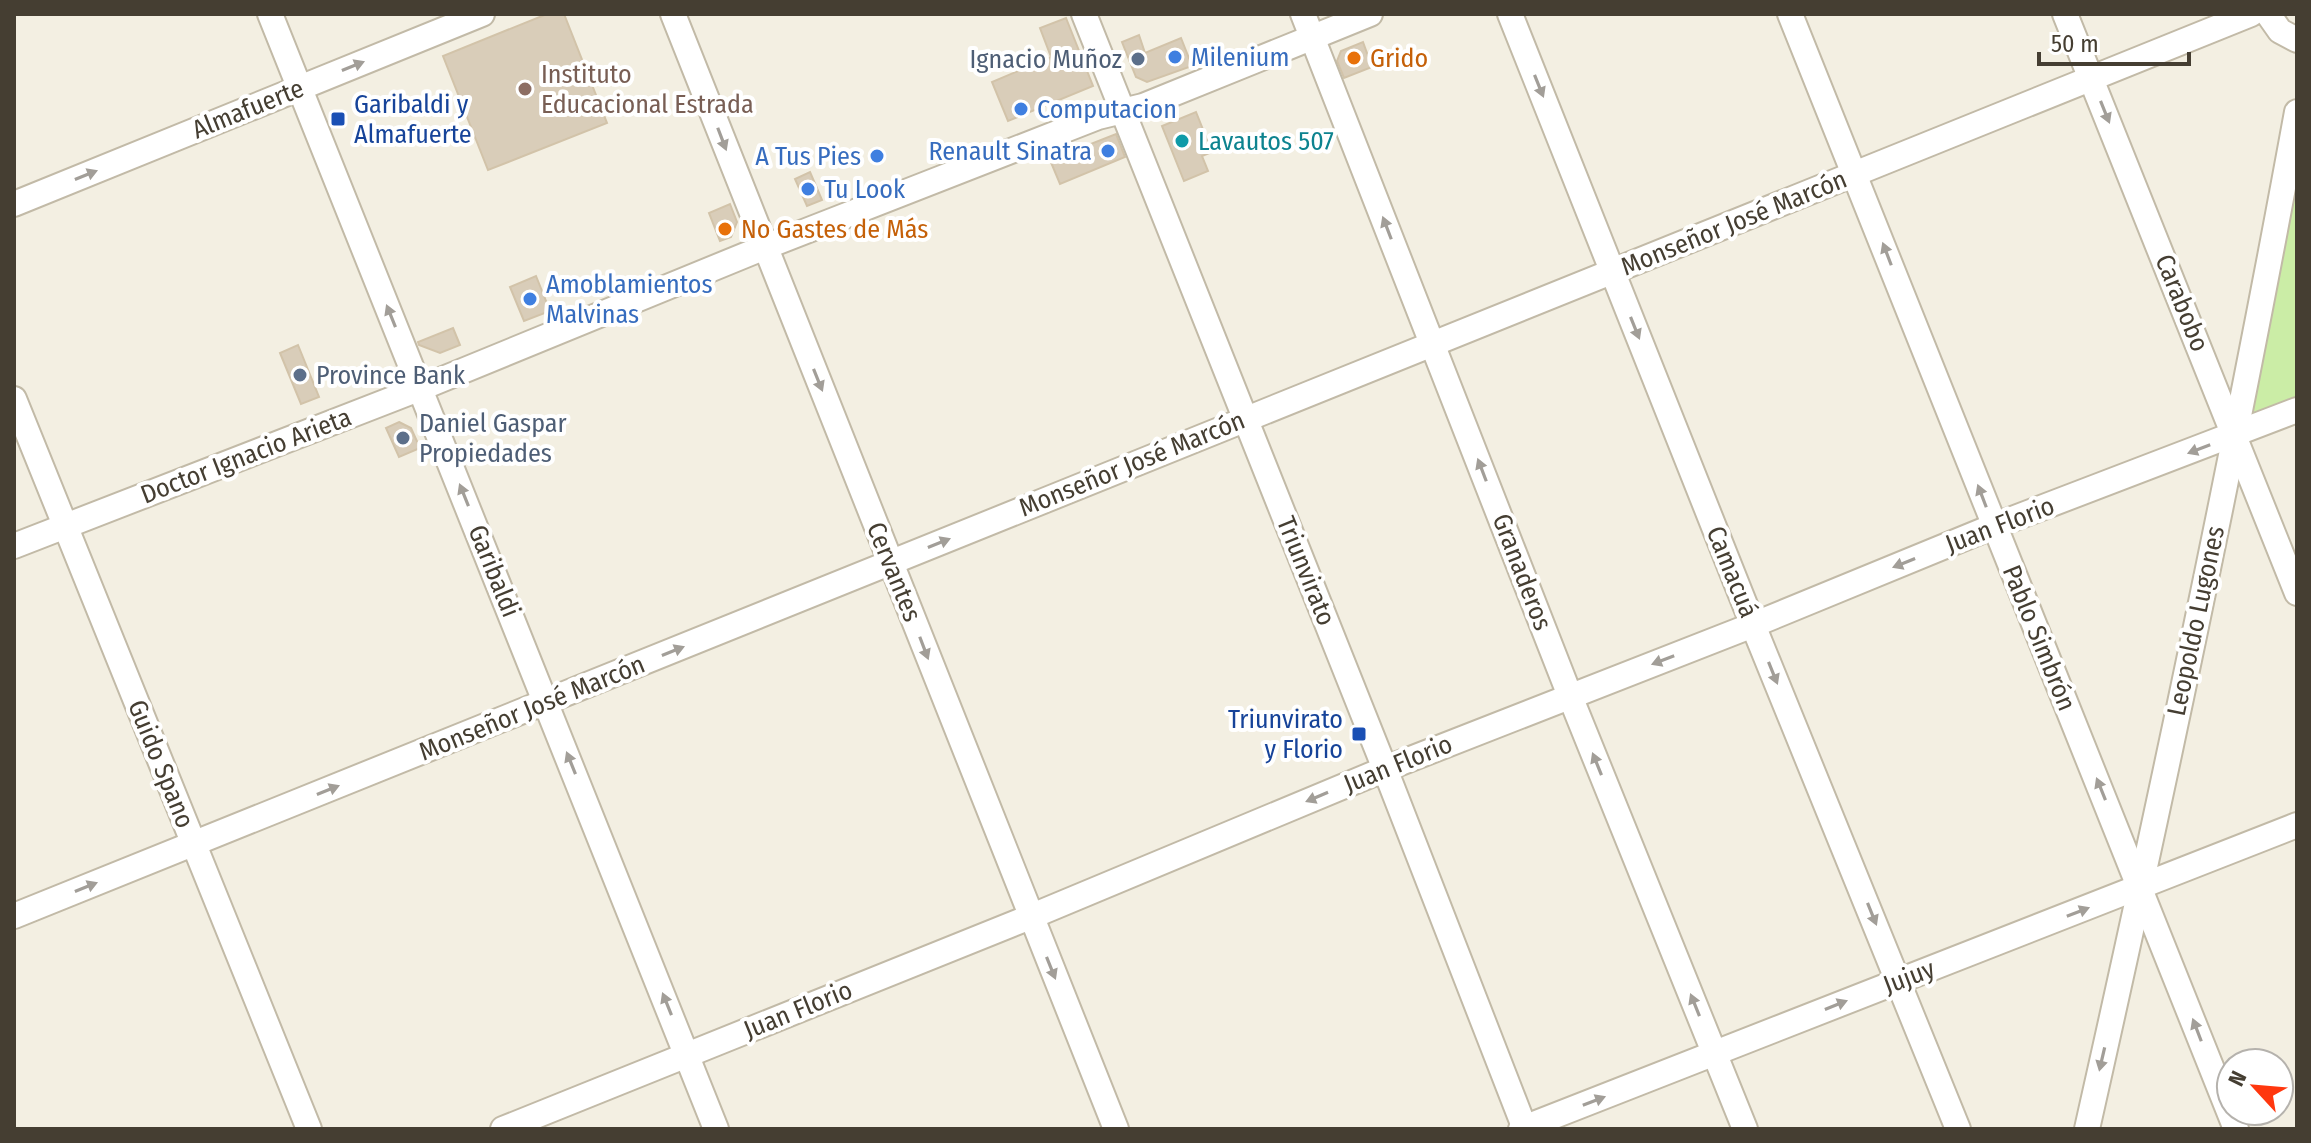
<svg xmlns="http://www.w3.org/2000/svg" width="2311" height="1143" font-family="'Fira Sans Condensed',sans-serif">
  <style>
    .green { fill: #cbeda6 }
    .building { fill: #d9cdb9; stroke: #d2c3a9; stroke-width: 2 }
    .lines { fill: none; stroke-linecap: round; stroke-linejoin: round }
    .minor-casing { stroke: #c2baa7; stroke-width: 28 }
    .minor { stroke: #fff; stroke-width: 24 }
    .oneway { fill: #a29e98 }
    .shop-dot { fill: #3f7fe0; stroke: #fff; stroke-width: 3 }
    .food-dot { fill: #e8710a; stroke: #fff; stroke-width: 3 }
    .service-dot { fill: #5c6f8a; stroke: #fff; stroke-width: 3 }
    .education-dot { fill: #8d6e63; stroke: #fff; stroke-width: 3 }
    .transit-dot { fill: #1a4fb4; stroke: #fff; stroke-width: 3 }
    .culture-dot { fill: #0f9aa8; stroke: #fff; stroke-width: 3 }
    .labels { text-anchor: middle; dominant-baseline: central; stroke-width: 8; stroke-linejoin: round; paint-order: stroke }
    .shop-label { font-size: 26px; fill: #366cbe; stroke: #fff; text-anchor: start }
    .food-label { font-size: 26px; fill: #c56008; stroke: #fff; text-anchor: start }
    .service-label { font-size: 26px; fill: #4e5e75; stroke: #fff; text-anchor: start }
    .education-label { font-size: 26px; fill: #785e54; stroke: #fff; text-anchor: start }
    .transit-label { font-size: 26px; fill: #164399; stroke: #fff; text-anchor: start }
    .street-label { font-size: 26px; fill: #453e32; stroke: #fff }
    .culture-label { font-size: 26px; fill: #0d838f; stroke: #fff; text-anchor: start }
  </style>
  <rect width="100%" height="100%" fill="#f3efe2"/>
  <path class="green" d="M 2297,169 L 2297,404 L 2249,416 Z"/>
  <g class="building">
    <path d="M 547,14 L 564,14 L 607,123 L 488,170 L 443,56 Z"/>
    <path d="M 1066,18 L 1093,86 L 1008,121 L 992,82 L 1051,57 L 1040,28 Z"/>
    <path d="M 1139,35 L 1145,53 L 1181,38 L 1192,66 L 1147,82 L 1136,77 L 1122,42 Z"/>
    <path d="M 1363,42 L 1372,67 L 1344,78 L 1337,61 L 1341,51 Z"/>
    <path d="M 1196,112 L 1212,152 L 1202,156 L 1208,171 L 1184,181 L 1162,126 Z"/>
    <path d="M 1116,134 L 1125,157 L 1060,184 L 1050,160 Z"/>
    <path d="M 810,172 L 822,200 L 807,206 L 795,179 Z"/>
    <path d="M 730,204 L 737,222 L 731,237 L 720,241 L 709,213 Z"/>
    <path d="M 536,276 L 550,311 L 524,321 L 510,287 Z"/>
    <path d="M 453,328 L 460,345 L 440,353 L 419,345 L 418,342 Z"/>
    <path d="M 298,345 L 319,397 L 301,404 L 280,353 Z"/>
    <path d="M 399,422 L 411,428 L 420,448 L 399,457 L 386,428 Z"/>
  </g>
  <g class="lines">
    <g class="minor-casing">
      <g id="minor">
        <path d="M 270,14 L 716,1129"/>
        <path d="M 673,14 L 1116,1129"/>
        <path d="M 1084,14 L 1385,769 L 1525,1129"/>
        <path d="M 1303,14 L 1570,696 L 1745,1129"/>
        <path d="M 1510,14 L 1753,625 L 1958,1129"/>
        <path d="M 1790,14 L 2236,1129"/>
        <path d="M 2065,14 L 2297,593"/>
        <path d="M 2268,14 L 2280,31 L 2297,40"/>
        <path d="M 14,204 L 482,14"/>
        <path d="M 14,399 L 309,1129"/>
        <path d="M 14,546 L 421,388 L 765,247 L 1098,117 L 1143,106 L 1370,14"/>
        <path d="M 14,916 L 2251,14"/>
        <path d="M 503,1129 L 1030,917 L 1385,769 L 1753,625 L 1994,526 L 2297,410"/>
        <path d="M 1521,1129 L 2297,825"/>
        <path d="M 2087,1129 C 2163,791 2235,452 2297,112"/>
      </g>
    </g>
    <use href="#minor" class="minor"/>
  </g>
  <defs><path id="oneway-solid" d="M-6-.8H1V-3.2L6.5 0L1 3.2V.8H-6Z" transform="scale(2)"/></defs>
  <g class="oneway">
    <use href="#oneway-solid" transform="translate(353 66) rotate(-22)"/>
    <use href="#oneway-solid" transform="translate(1539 86) rotate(68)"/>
    <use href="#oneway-solid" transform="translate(2105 112) rotate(68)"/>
    <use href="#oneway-solid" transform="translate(722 139) rotate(69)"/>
    <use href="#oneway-solid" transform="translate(86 175) rotate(-22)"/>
    <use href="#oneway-solid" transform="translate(1387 228) rotate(-111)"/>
    <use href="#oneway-solid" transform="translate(1887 254) rotate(-111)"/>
    <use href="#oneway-solid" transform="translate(391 316) rotate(-112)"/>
    <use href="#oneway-solid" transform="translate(1635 328) rotate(68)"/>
    <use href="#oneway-solid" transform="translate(818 380) rotate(68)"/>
    <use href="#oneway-solid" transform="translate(2199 449) rotate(159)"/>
    <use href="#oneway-solid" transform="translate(1482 470) rotate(-111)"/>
    <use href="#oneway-solid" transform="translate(464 495) rotate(-112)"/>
    <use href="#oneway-solid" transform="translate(1982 496) rotate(-111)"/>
    <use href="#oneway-solid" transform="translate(939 543) rotate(-22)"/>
    <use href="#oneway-solid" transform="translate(1904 563) rotate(158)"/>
    <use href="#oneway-solid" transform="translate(924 648) rotate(69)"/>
    <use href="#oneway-solid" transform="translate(673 651) rotate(-22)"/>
    <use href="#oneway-solid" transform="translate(1663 660) rotate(159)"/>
    <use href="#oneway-solid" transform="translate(1773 673) rotate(68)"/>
    <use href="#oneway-solid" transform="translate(571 763) rotate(-112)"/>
    <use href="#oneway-solid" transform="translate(1597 764) rotate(-112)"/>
    <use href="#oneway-solid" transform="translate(2101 789) rotate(-112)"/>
    <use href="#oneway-solid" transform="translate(328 790) rotate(-22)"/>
    <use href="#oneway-solid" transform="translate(1317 797) rotate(157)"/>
    <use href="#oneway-solid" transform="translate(86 887) rotate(-22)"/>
    <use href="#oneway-solid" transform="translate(2078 912) rotate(-21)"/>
    <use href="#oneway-solid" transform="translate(1872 914) rotate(68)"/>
    <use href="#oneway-solid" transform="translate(1051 968) rotate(68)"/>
    <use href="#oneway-solid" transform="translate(667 1004) rotate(-112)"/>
    <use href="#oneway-solid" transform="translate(1695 1005) rotate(-112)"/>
    <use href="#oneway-solid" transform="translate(1836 1005) rotate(-22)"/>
    <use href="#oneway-solid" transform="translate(2197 1030) rotate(-111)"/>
    <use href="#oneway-solid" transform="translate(2102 1059) rotate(103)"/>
    <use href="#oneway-solid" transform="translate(1594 1101) rotate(-21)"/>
  </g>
  <g class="shop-dot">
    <circle cx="1175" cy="57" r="8"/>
    <circle cx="1021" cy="109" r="8"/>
    <circle cx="1108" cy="151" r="8"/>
    <circle cx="877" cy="156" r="8"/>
    <circle cx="808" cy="189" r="8"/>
    <circle cx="530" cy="299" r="8"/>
  </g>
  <g class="food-dot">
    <circle cx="1354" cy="58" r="8"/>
    <circle cx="725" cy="229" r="8"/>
  </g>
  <g class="service-dot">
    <circle cx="1138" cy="59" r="8"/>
    <circle cx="300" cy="375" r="8"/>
    <circle cx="403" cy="438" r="8"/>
  </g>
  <circle class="education-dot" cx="525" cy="89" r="8"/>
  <g class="transit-dot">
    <rect x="330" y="111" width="16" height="16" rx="4"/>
    <rect x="1351" y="726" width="16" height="16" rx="4"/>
  </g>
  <circle class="culture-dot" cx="1182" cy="141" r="8"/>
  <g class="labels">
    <g class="shop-label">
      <text x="1191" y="57">Milenium</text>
      <text x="1037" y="109">Computacion</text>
      <text x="1092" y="151" text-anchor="end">Renault Sinatra</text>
      <text x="861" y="156" text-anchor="end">A Tus Pies</text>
      <text x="824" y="189">Tu Look</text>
      <text x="546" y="284">Amoblamientos<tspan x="546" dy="30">Malvinas</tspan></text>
    </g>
    <g class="food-label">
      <text x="1370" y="58">Grido</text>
      <text x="741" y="229">No Gastes de Más</text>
    </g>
    <g class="service-label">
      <text x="1122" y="59" text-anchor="end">Ignacio Muñoz</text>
      <text x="316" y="375">Province Bank</text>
      <text x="419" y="423">Daniel Gaspar<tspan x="419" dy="30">Propiedades</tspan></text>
    </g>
    <g class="education-label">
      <text x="541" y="74">Instituto<tspan x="541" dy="30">Educacional Estrada</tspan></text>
    </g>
    <g class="transit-label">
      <text x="354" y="104">Garibaldi y<tspan x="354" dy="30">Almafuerte</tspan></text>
      <text x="1343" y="719" text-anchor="end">Triunvirato<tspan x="1343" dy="30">y Florio</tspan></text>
    </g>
    <g class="street-label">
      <text transform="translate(248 109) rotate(-22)">Almafuerte</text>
      <text transform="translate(1734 223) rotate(-22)">Monseñor José Marcón</text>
      <text transform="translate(2182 303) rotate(68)">Carabobo</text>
      <text transform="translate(246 456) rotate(-21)">Doctor Ignacio Arieta</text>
      <text transform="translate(1132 464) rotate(-22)">Monseñor José Marcón</text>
      <text transform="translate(2000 525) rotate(-21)">Juan Florio</text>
      <text transform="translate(494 571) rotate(68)">Garibaldi</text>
      <text transform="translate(1306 571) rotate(68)">Triunvirato</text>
      <text transform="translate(894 572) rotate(68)">Cervantes</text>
      <text transform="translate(1522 572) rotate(69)">Granaderos</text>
      <text transform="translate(1732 572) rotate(68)">Camacuá</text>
      <text transform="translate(2196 621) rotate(-78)">Leopoldo Lugones</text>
      <text transform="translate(2039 638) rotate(68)">Pablo Simbrón</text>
      <text transform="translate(532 708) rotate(-22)">Monseñor José Marcón</text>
      <text transform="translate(161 764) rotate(68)">Guido Spano</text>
      <text transform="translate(1398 764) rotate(-22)">Juan Florio</text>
      <text transform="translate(1909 977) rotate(-21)">Jujuy</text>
      <text transform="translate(798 1010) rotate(-22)">Juan Florio</text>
    </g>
    <g class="culture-label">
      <text x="1198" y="141">Lavautos 507</text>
    </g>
  </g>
  <rect width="2311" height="1143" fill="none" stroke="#453e32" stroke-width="32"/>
  <g transform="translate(2255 1087) rotate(296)"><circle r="38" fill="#ffffff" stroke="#b5b2ad" stroke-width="2"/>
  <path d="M0-6L14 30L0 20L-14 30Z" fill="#ff370e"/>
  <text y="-12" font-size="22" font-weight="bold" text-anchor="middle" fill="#453e32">N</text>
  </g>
  <path d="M2039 52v12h150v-12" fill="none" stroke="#453e32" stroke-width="4"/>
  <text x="2051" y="52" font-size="24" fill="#453e32" stroke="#ffffff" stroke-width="6" paint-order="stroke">50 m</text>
</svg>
